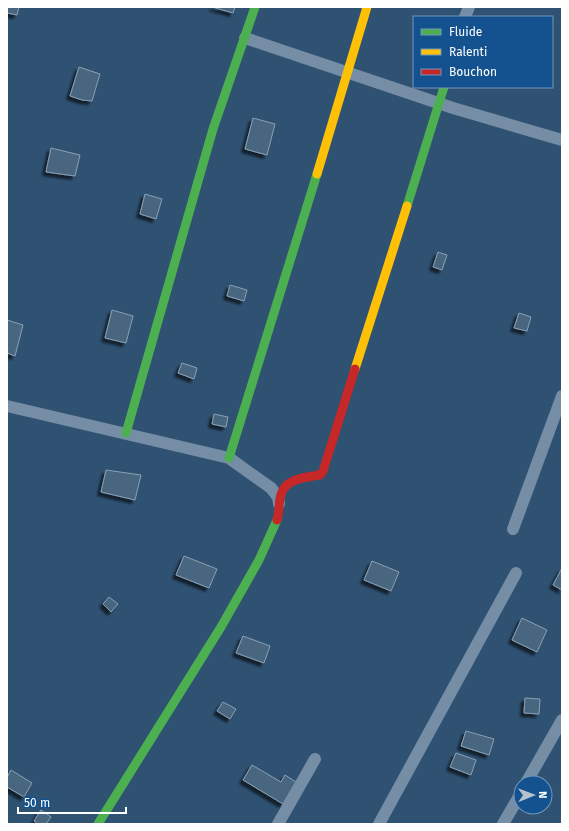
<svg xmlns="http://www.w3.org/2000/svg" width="569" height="831" font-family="'Fira Sans',sans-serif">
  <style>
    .building { fill: #496680; stroke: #8ba0b3; filter: url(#shadow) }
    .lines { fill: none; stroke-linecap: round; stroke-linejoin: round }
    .street { stroke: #768ea5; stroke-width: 12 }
    .fast { stroke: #4caf50; stroke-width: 9 }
    .slow { stroke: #ffc107; stroke-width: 9 }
    .jam { stroke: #c62828; stroke-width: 9 }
  </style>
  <defs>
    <filter id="shadow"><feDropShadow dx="-3.5" dy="3.5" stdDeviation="1" flood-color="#0009"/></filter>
  </defs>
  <rect width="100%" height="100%" fill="#2f5172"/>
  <g class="building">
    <path d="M 7,7 L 19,7 L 17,15 L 7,13 Z"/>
    <path d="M 212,7 L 235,7 L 233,13 Z"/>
    <path d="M 79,67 L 100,74 L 92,101 L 82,100 L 70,96 Z"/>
    <path d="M 253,118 L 275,124 L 267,155 L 245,149 Z"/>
    <path d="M 51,148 L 80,155 L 75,176 L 46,172 Z"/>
    <path d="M 145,194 L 162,199 L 156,219 L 140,214 Z"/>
    <path d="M 438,252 L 447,255 L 442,270 L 433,267 Z"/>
    <path d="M 230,285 L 247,290 L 244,301 L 227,296 Z"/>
    <path d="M 112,310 L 133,316 L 126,343 L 105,338 Z"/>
    <path d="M 519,313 L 531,317 L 527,331 L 514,328 Z"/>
    <path d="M 7,320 L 23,325 L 15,356 L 7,353 Z"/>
    <path d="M 182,363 L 197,368 L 194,379 L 178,373 Z"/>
    <path d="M 214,414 L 228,417 L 226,427 L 212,424 Z"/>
    <path d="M 106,470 L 141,475 L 135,500 L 101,492 Z"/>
    <path d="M 184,556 L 217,569 L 209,588 L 176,575 Z"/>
    <path d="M 372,561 L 399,572 L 391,591 L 364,580 Z"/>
    <path d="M 562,568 L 562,590 L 553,585 Z"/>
    <path d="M 109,597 L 118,604 L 111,612 L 103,604 Z"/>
    <path d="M 522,618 L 547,630 L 537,652 L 512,640 Z"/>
    <path d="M 243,636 L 270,646 L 264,663 L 236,653 Z"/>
    <path d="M 525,698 L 540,699 L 539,714 L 524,713 Z"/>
    <path d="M 223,702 L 236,709 L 230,719 L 217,711 Z"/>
    <path d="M 466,731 L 494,739 L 489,755 L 461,746 Z"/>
    <path d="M 456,753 L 476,760 L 471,775 L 450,767 Z"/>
    <path d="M 252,765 L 281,782 L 285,775 L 296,782 L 283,804 L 243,780 Z"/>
    <path d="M 11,770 L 32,783 L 24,797 L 7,787 L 7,778 Z"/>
    <path d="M 41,810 L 51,817 L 46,824 L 38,824 L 34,821 Z"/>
  </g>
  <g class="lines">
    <g class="street">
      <path d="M 465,17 L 469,7"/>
      <path d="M 245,38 L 453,108 L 562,140"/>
      <path d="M 7,406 L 229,458 L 271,488 L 278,497 L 279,504"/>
      <path d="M 513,529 L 562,396"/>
      <path d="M 526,783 L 562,720"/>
      <path d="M 278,824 L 315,759"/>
      <path d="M 379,824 L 516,573"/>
      <path d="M 503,824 L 521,793"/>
    </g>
    <g class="fast">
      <path d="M 407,206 L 444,87"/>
      <path d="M 126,433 L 213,129 L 255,7"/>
      <path d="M 229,458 L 317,174"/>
      <path d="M 98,824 L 221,627 L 259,560 L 277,520"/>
    </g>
    <g class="slow">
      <path d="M 317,174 L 367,7"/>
      <path d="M 355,369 L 407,206"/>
    </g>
    <path class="jam" d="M 277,520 C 280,511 278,500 282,492 C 287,478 308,477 320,475 L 323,471 L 355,369"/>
  </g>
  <rect width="569" height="831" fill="none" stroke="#ffffff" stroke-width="16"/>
  <rect x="413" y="16" width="140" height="72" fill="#13528e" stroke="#7197bb"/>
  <rect x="421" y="29" width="20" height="6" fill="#4caf50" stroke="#7197bb"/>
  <text x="449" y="36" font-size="12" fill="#ffffff">Fluide</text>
  <rect x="421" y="49" width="20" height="6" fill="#ffc107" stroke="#7197bb"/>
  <text x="449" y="56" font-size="12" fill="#ffffff">Ralenti</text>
  <rect x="421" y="69" width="20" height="6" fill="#c62828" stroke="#7197bb"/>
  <text x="449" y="76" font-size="12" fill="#ffffff">Bouchon</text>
  <g transform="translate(533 795) rotate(89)"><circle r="19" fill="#13528e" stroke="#7197bb"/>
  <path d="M0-3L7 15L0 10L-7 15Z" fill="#b6c2ce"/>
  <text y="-6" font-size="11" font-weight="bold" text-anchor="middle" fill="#ffffff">N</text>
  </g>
  <path d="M18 807v6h108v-6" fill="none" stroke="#ffffff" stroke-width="2"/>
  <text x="24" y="807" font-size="12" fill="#ffffff" stroke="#13528e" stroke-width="3" paint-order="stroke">50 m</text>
</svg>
